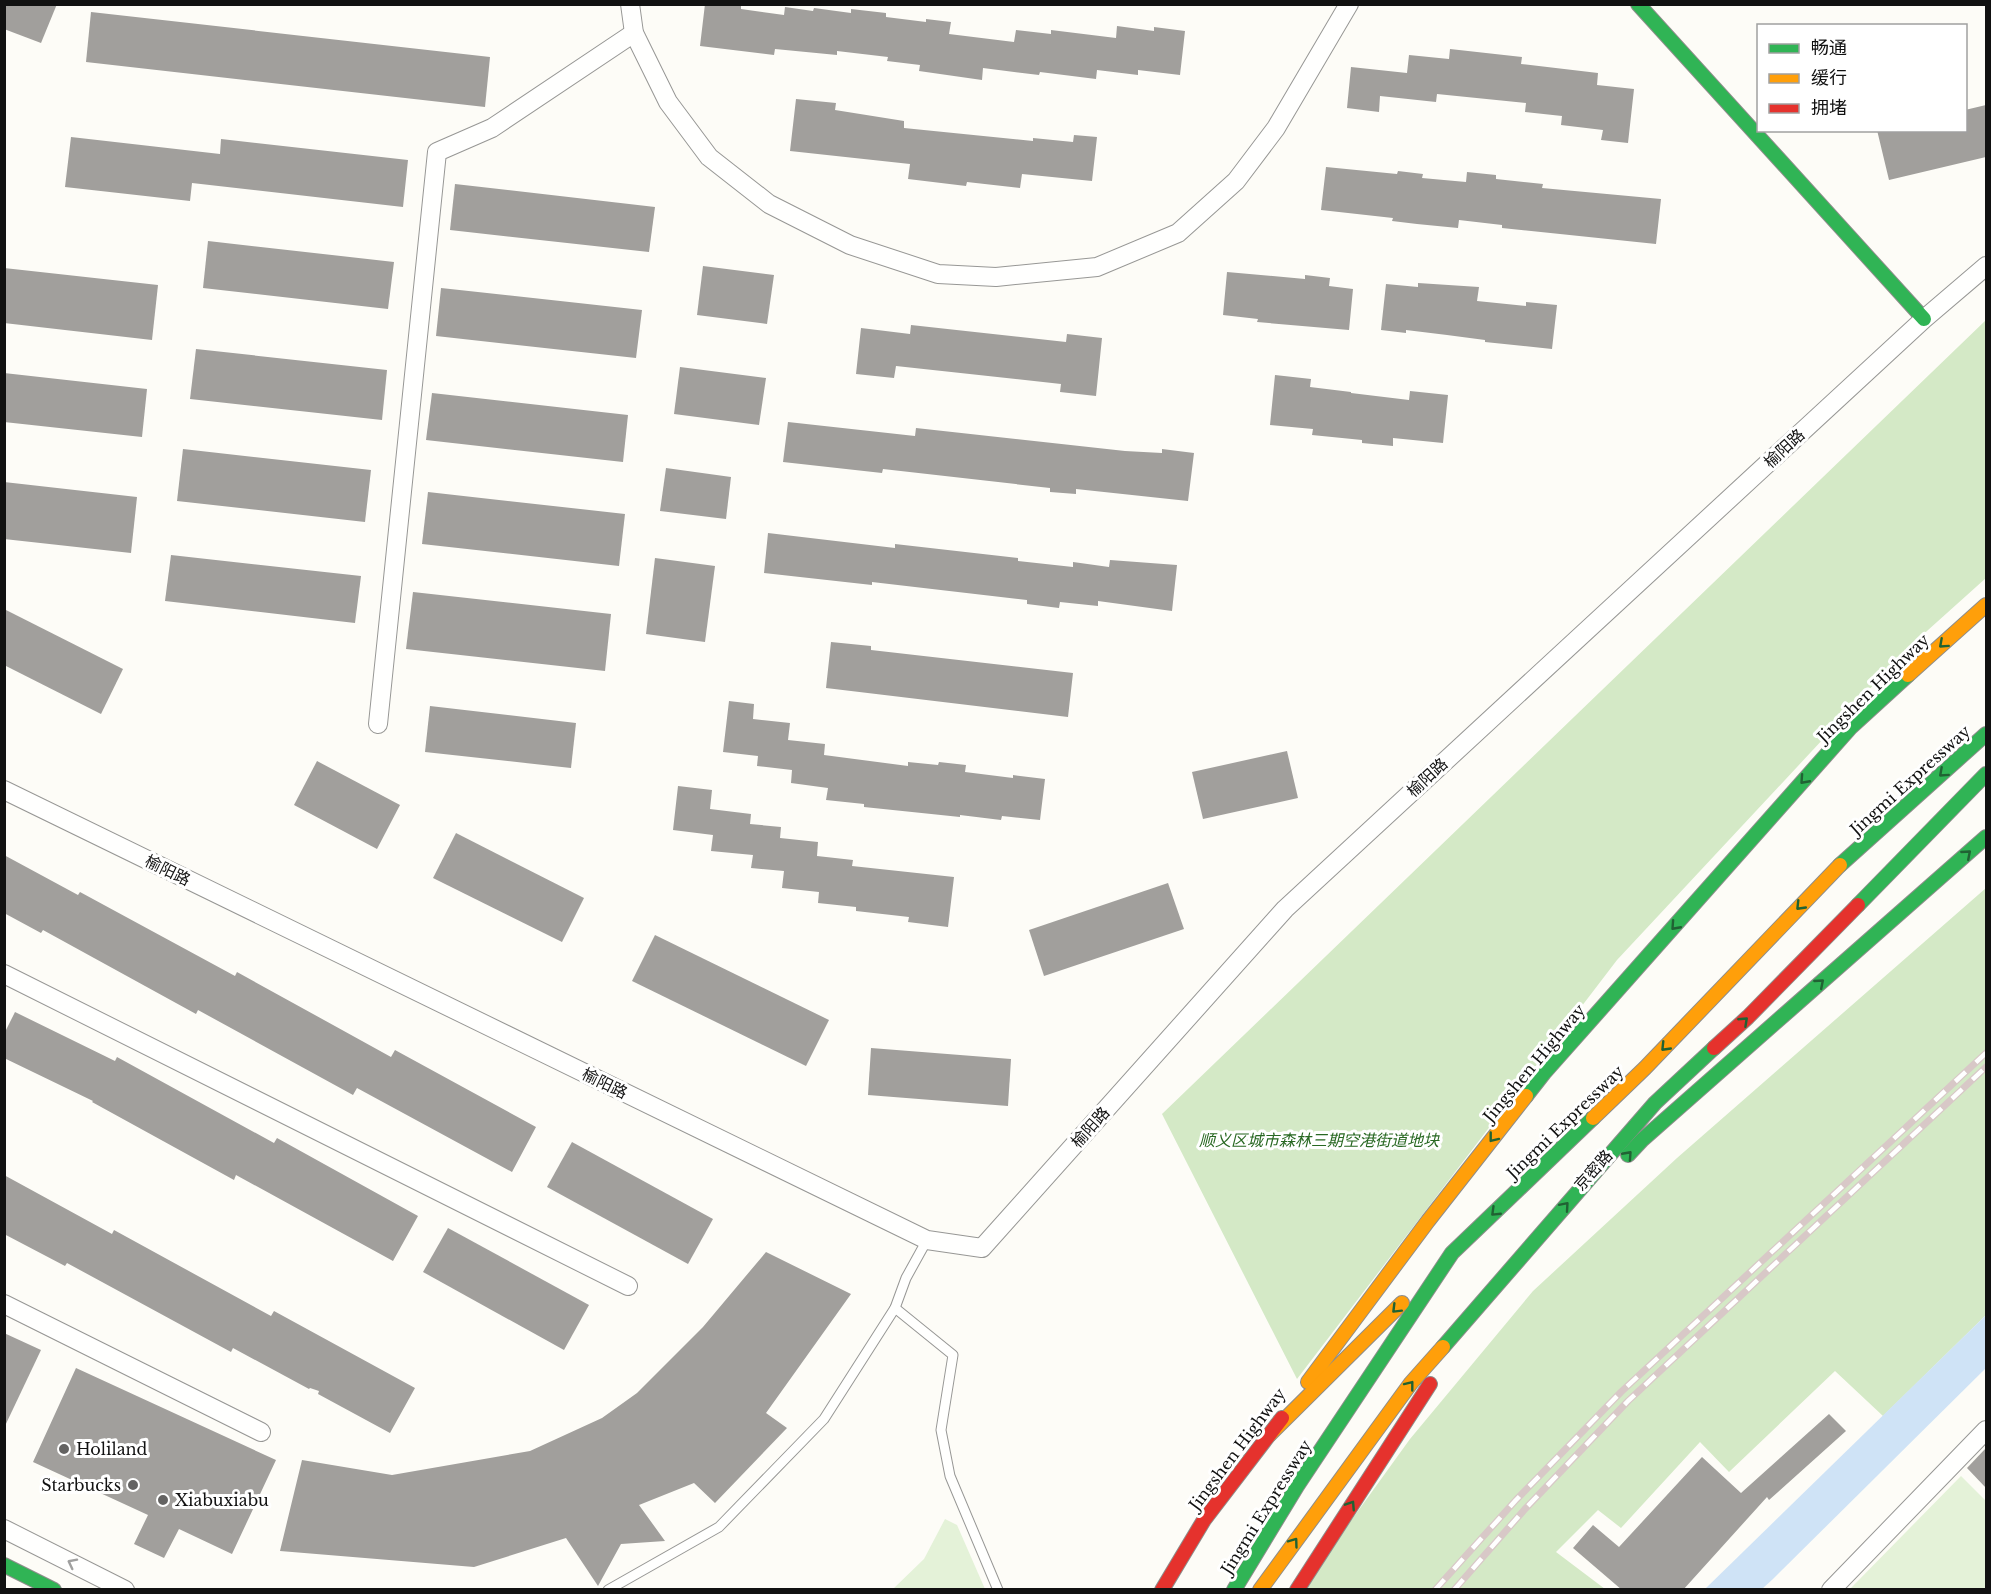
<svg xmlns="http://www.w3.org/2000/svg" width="1991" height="1594" font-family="'Libre Baskerville','Noto Sans SC',serif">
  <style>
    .green { fill: #e4f2d8 }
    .forest { fill: #d4e9c6 }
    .water { fill: #cfe3f6 }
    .building { fill: #a19f9c }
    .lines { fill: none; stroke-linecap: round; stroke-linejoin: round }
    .lane-casing { stroke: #979795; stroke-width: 11 }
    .street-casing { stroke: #979795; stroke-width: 20 }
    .fast-casing { stroke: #8e8d8b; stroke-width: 16 }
    .slow-casing { stroke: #8e8d8b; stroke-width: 16 }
    .jam-casing { stroke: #8e8d8b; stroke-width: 16 }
    .lane { stroke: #fffffe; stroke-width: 9 }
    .street { stroke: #fffffe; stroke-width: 18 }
    .fast { stroke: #30b455; stroke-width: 14 }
    .slow { stroke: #ff9f0a; stroke-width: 14 }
    .jam { stroke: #e5322d; stroke-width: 14 }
    .rail-casing { stroke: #d8c8c7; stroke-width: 7 }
    .rail { stroke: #fff; stroke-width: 4.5; stroke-dasharray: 14; stroke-linecap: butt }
    .oneway { stroke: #206233 }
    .oneway2 { stroke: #a0a09f }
    .poi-dot { fill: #646362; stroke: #fff; stroke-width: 2 }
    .labels { text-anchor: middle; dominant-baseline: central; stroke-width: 6; stroke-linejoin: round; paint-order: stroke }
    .street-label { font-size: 16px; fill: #111; stroke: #fff }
    .park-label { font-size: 16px; font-style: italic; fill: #286822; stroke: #fff }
    .poi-label { font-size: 16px; fill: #111; stroke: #fff; text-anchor: start }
  </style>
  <rect width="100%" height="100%" fill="#fdfcf7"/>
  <g class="green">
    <path d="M 1961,1476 L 1986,1501 L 1986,1589 L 1850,1589 Z"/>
    <path d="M 945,1519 L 957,1525 L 985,1589 L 893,1589 L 924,1559 Z"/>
  </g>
  <g class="forest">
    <path d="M 1986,320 L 1986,578 L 1908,648 L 1617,960 L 1297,1379 L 1162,1114 Z"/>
    <path d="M 1986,888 L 1986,1315 L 1883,1416 L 1835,1371 L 1729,1472 L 1700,1442 L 1621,1528 L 1598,1510 L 1556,1552 L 1605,1589 L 1301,1590 L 1410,1439 L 1533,1291 L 1677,1158 Z"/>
  </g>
  <path class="water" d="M 1986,1315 L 1986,1368 L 1773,1579 L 1762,1589 L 1705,1589 Z"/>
  <g class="building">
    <path d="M 4,4 L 57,4 L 41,43 L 4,29 Z"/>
    <path d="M 705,4 L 741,6 L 741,9 L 784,15 L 785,7 L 813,11 L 814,8 L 851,13 L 851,9 L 886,13 L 886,17 L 926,22 L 926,19 L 951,22 L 949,34 L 1014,42 L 1016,30 L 1051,34 L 1051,30 L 1116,38 L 1117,26 L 1154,31 L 1154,27 L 1185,31 L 1180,75 L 1138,70 L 1138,75 L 1097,70 L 1096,79 L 1040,72 L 1039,75 L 983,68 L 982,80 L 919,71 L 920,65 L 887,61 L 888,57 L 837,51 L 837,55 L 775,49 L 774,55 L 700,46 Z"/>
    <path d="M 91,12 L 490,57 L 485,107 L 86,62 Z"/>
    <path d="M 1450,49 L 1522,57 L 1521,64 L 1598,73 L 1597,85 L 1634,89 L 1628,143 L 1601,140 L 1603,130 L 1561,125 L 1562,116 L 1525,112 L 1526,103 L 1437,94 L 1436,102 L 1380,96 L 1379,112 L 1347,108 L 1351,67 L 1407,73 L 1409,55 L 1449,59 Z"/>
    <path d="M 796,99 L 836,103 L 835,110 L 904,121 L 904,128 L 1033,141 L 1033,138 L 1073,142 L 1074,135 L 1097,137 L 1092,181 L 1022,174 L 1020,188 L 967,182 L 966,186 L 908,179 L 910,164 L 790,151 Z"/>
    <path d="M 1986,105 L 1986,157 L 1889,180 L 1877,130 L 1965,130 L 1965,110 Z"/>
    <path d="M 71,137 L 220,154 L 221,139 L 408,160 L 403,207 L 192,183 L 190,201 L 65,187 Z"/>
    <path d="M 1326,167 L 1397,174 L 1398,171 L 1423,174 L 1422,178 L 1466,182 L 1467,172 L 1496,175 L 1496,179 L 1543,184 L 1542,188 L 1661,199 L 1656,244 L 1502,228 L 1502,225 L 1459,220 L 1458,228 L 1417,224 L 1392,221 L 1393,218 L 1321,210 Z"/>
    <path d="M 455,184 L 655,207 L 649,252 L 450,230 Z"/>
    <path d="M 208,241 L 394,262 L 388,309 L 203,288 Z"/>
    <path d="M 703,266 L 774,275 L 767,324 L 697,315 Z"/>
    <path d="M 4,268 L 158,285 L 152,340 L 4,323 Z"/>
    <path d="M 1227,272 L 1305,279 L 1305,275 L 1330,278 L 1329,286 L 1353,289 L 1349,330 L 1257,322 L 1258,319 L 1223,315 Z"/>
    <path d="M 1418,283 L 1479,287 L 1477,301 L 1526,306 L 1526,302 L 1557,305 L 1552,349 L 1485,342 L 1485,340 L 1447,335 L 1406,330 L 1406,333 L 1381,330 L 1386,284 L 1418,287 Z"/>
    <path d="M 441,288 L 642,310 L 636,358 L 436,336 Z"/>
    <path d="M 911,325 L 1066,342 L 1067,334 L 1102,338 L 1096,396 L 1060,392 L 1061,384 L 896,366 L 894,378 L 856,374 L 861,328 L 910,334 Z"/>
    <path d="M 196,349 L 387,370 L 382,420 L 190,399 Z"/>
    <path d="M 680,367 L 766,378 L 759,425 L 674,414 Z"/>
    <path d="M 4,373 L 147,389 L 142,437 L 4,422 Z"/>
    <path d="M 1275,375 L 1311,379 L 1310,387 L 1351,392 L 1351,393 L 1409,400 L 1410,391 L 1448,395 L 1443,443 L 1393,438 L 1393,446 L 1362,443 L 1362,440 L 1312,435 L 1313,429 L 1270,425 Z"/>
    <path d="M 432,393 L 628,415 L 623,462 L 426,440 Z"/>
    <path d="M 788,422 L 915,436 L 916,428 L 1125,451 L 1162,453 L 1162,449 L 1194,453 L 1188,501 L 1076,489 L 1076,494 L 1050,492 L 1050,488 L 883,469 L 882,473 L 783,462 Z"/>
    <path d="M 183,449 L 371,470 L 365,522 L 177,501 Z"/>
    <path d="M 666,468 L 731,477 L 726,519 L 660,511 Z"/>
    <path d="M 4,482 L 137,497 L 131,553 L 4,539 Z"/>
    <path d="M 428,492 L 625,514 L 619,566 L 422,544 Z"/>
    <path d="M 768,533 L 895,548 L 895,544 L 1018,558 L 1018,561 L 1073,567 L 1073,562 L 1109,567 L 1110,560 L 1177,565 L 1172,611 L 1098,601 L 1098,606 L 1060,602 L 1059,608 L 1027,604 L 1027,600 L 872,582 L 872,585 L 764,573 Z"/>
    <path d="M 171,555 L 361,576 L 355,623 L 165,601 Z"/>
    <path d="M 655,558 L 715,566 L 705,642 L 646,634 Z"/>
    <path d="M 413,592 L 611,614 L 605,671 L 406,649 Z"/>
    <path d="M 4,609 L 123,669 L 101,714 L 4,665 Z"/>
    <path d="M 831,642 L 871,646 L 871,650 L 1073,673 L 1068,717 L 826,688 Z"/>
    <path d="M 729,701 L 754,704 L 753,719 L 790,723 L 788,740 L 825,744 L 824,755 L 908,766 L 908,762 L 938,765 L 939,762 L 966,765 L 965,772 L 1013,778 L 1013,775 L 1045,779 L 1040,820 L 1002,816 L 1001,820 L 960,815 L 960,817 L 864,807 L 864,804 L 826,800 L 828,788 L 791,783 L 792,770 L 757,766 L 758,756 L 723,752 Z"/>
    <path d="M 430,706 L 576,723 L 571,768 L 425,752 Z"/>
    <path d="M 1287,751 L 1298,798 L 1203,819 L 1192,772 Z"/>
    <path d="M 317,761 L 400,805 L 377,849 L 294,805 Z"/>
    <path d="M 678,786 L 712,790 L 710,809 L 751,814 L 750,824 L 781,827 L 780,838 L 818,842 L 817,856 L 853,860 L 852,866 L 954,877 L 948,927 L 908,922 L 909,917 L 856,911 L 856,907 L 818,903 L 819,892 L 782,888 L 784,871 L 751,868 L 753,855 L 711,851 L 713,835 L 673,830 Z"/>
    <path d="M 456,833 L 584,898 L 562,942 L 433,878 Z"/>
    <path d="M 4,855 L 78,895 L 80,892 L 235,976 L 237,972 L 391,1057 L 395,1050 L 536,1127 L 512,1172 L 357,1088 L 353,1095 L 198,1010 L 196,1014 L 43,930 L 41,933 L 4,913 Z"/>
    <path d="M 1168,883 L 1184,929 L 1044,976 L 1029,930 Z"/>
    <path d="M 655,935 L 829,1020 L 806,1066 L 632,981 Z"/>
    <path d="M 15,1012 L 115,1061 L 117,1057 L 274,1143 L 277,1138 L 418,1216 L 393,1261 L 236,1175 L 234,1180 L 92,1102 L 93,1101 L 4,1058 L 4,1034 Z"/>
    <path d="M 871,1048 L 1011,1059 L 1008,1106 L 868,1095 Z"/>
    <path d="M 572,1142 L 713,1219 L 688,1264 L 547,1187 Z"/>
    <path d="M 4,1175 L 112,1234 L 114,1230 L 271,1316 L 274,1311 L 415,1388 L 390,1433 L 318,1394 L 319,1391 L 310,1388 L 309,1389 L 233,1348 L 231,1352 L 67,1263 L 65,1266 L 4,1234 Z"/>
    <path d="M 448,1228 L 589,1305 L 564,1350 L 423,1272 Z"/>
    <path d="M 766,1252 L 851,1294 L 766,1413 L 787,1428 L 715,1503 L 694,1483 L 639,1505 L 665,1541 L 621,1544 L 598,1586 L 566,1538 L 474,1567 L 280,1551 L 302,1460 L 392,1475 L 530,1451 L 602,1418 L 637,1393 L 703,1327 Z"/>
    <path d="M 4,1333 L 41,1350 L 4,1428 Z"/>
    <path d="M 76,1368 L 276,1460 L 232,1554 L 179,1529 L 164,1558 L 134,1544 L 148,1515 L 33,1462 Z"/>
    <path d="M 1829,1414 L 1846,1431 L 1769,1500 L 1767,1497 L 1683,1590 L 1622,1590 L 1573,1548 L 1593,1525 L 1619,1547 L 1702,1457 L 1741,1493 Z"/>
    <path d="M 1986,1448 L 1986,1488 L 1967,1468 Z"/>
  </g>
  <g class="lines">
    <g class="lane-casing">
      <g id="lane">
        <path d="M 895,1308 L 953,1355 L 941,1430 L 950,1476 L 998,1590"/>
        <path d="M 608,1590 L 719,1527 L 824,1419 L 895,1308 L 906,1278 L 927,1240"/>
      </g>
    </g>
    <g class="street-casing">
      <g id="street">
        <path d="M 630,4 L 634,33 L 668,102 L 709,157 L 769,204 L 850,245 L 938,274 L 996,277 L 1097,267 L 1178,233 L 1236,181 L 1276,128 L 1349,4"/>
        <path d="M 378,724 L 437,152 L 492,128 L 634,33"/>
        <path d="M 4,790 L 927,1240 L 982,1248 L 1285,909 L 1924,319 L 1986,266"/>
        <path d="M 4,974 L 628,1286"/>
        <path d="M 4,1304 L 261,1432"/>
        <path d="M 4,1529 L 125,1590"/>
        <path d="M 1831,1590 L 1986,1430"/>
      </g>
    </g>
    <g class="fast-casing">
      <g id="fast">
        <path d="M 1638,4 L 1924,319"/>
        <path d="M 1840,865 L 1986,734"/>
        <path d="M 1858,905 L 1986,774"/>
        <path d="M 1526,1096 L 1544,1073 L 1851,727 L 1908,675"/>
        <path d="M 1628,1155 L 1642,1140 L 1986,837"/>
        <path d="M 1443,1347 L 1655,1103 L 1714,1048"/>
        <path d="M 4,1565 L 54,1590"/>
        <path d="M 1234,1590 L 1297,1486 L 1452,1253 L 1593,1118"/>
      </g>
    </g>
    <g class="slow-casing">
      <g id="slow">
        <path d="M 1908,675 L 1986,605"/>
        <path d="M 1593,1118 L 1645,1068 L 1840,865"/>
        <path d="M 1308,1382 L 1428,1221 L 1526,1096"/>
        <path d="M 1269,1435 L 1402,1303"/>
        <path d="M 1260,1590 L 1411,1383 L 1443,1347"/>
      </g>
    </g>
    <g class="jam-casing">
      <g id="jam">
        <path d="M 1714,1048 L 1748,1017 L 1858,905"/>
        <path d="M 1162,1590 L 1204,1520 L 1282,1418"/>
        <path d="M 1297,1590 L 1430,1384"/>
      </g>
    </g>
    <use href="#lane" class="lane"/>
    <use href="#street" class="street"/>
    <use href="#fast" class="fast"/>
    <use href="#slow" class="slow"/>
    <use href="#jam" class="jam"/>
    <g class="rail-casing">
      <g id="rail">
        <path d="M 1435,1590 L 1516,1500 L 1621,1392 L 1986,1053"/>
        <path d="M 1454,1590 L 1525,1509 L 1628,1401 L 1986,1067"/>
      </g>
    </g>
    <use href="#rail" class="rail"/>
  </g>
  <defs><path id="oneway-chevron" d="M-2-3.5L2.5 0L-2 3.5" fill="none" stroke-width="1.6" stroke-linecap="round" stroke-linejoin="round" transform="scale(1.5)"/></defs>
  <g class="oneway">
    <use href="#oneway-chevron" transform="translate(1943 644) rotate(138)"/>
    <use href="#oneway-chevron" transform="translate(1943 773) rotate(138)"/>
    <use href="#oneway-chevron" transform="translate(1804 780) rotate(132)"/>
    <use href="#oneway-chevron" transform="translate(1967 854) rotate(-41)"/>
    <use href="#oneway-chevron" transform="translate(1800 906) rotate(134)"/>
    <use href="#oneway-chevron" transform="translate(1675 926) rotate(132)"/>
    <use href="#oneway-chevron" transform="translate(1820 983) rotate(-41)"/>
    <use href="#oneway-chevron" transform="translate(1744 1021) rotate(-43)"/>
    <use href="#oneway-chevron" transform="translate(1665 1047) rotate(134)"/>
    <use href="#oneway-chevron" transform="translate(1493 1138) rotate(128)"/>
    <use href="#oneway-chevron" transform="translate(1628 1155) rotate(-48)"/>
    <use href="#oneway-chevron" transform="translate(1565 1206) rotate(-49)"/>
    <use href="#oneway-chevron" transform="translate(1495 1212) rotate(136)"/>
    <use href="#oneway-chevron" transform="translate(1396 1309) rotate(135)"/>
    <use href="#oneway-chevron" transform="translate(1410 1385) rotate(-52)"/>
    <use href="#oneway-chevron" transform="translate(1351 1505) rotate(-57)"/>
    <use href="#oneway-chevron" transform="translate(1294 1542) rotate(-54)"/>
  </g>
  <use class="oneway2" href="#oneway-chevron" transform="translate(72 1563) rotate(-153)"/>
  <g class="poi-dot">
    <circle cx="64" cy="1449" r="6"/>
    <circle cx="133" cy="1485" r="6"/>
    <circle cx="163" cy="1500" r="6"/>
  </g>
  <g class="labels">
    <g class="street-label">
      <text transform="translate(1784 448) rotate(-43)">榆阳路</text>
      <text transform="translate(1873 688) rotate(-44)">Jingshen Highway</text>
      <text transform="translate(1427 777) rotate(-43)">榆阳路</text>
      <text transform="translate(1910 780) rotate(-42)">Jingmi Expressway</text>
      <text transform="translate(168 870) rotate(26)">榆阳路</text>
      <text transform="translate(1534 1063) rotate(-50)">Jingshen Highway</text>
      <text transform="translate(605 1083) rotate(26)">榆阳路</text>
      <text transform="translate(1565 1122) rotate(-44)">Jingmi Expressway</text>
      <text transform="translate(1090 1127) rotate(-48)">榆阳路</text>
      <text transform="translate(1593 1170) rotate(-48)">京密路</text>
      <text transform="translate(1237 1449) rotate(-53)">Jingshen Highway</text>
      <text transform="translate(1266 1507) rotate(-58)">Jingmi Expressway</text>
    </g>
    <g class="park-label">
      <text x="1319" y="1140">顺义区城市森林三期空港街道地块</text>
    </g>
    <g class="poi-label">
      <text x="76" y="1449">Holiland</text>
      <text x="121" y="1485" text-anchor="end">Starbucks</text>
      <text x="175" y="1500">Xiabuxiabu</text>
    </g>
  </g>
  <rect width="1991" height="1594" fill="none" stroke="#111111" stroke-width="12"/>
  <rect x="1757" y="24" width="210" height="108" fill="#ffffff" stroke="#a0a0a0" stroke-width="1.5"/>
  <rect x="1769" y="44" width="30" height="9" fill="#30b455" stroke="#a0a0a0" stroke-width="1.5"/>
  <text x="1811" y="54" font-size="18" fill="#111111">畅通</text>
  <rect x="1769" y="74" width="30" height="9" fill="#ff9f0a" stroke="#a0a0a0" stroke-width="1.5"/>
  <text x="1811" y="84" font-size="18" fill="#111111">缓行</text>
  <rect x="1769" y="104" width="30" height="9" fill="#e5322d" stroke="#a0a0a0" stroke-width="1.5"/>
  <text x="1811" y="114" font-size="18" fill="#111111">拥堵</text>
</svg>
